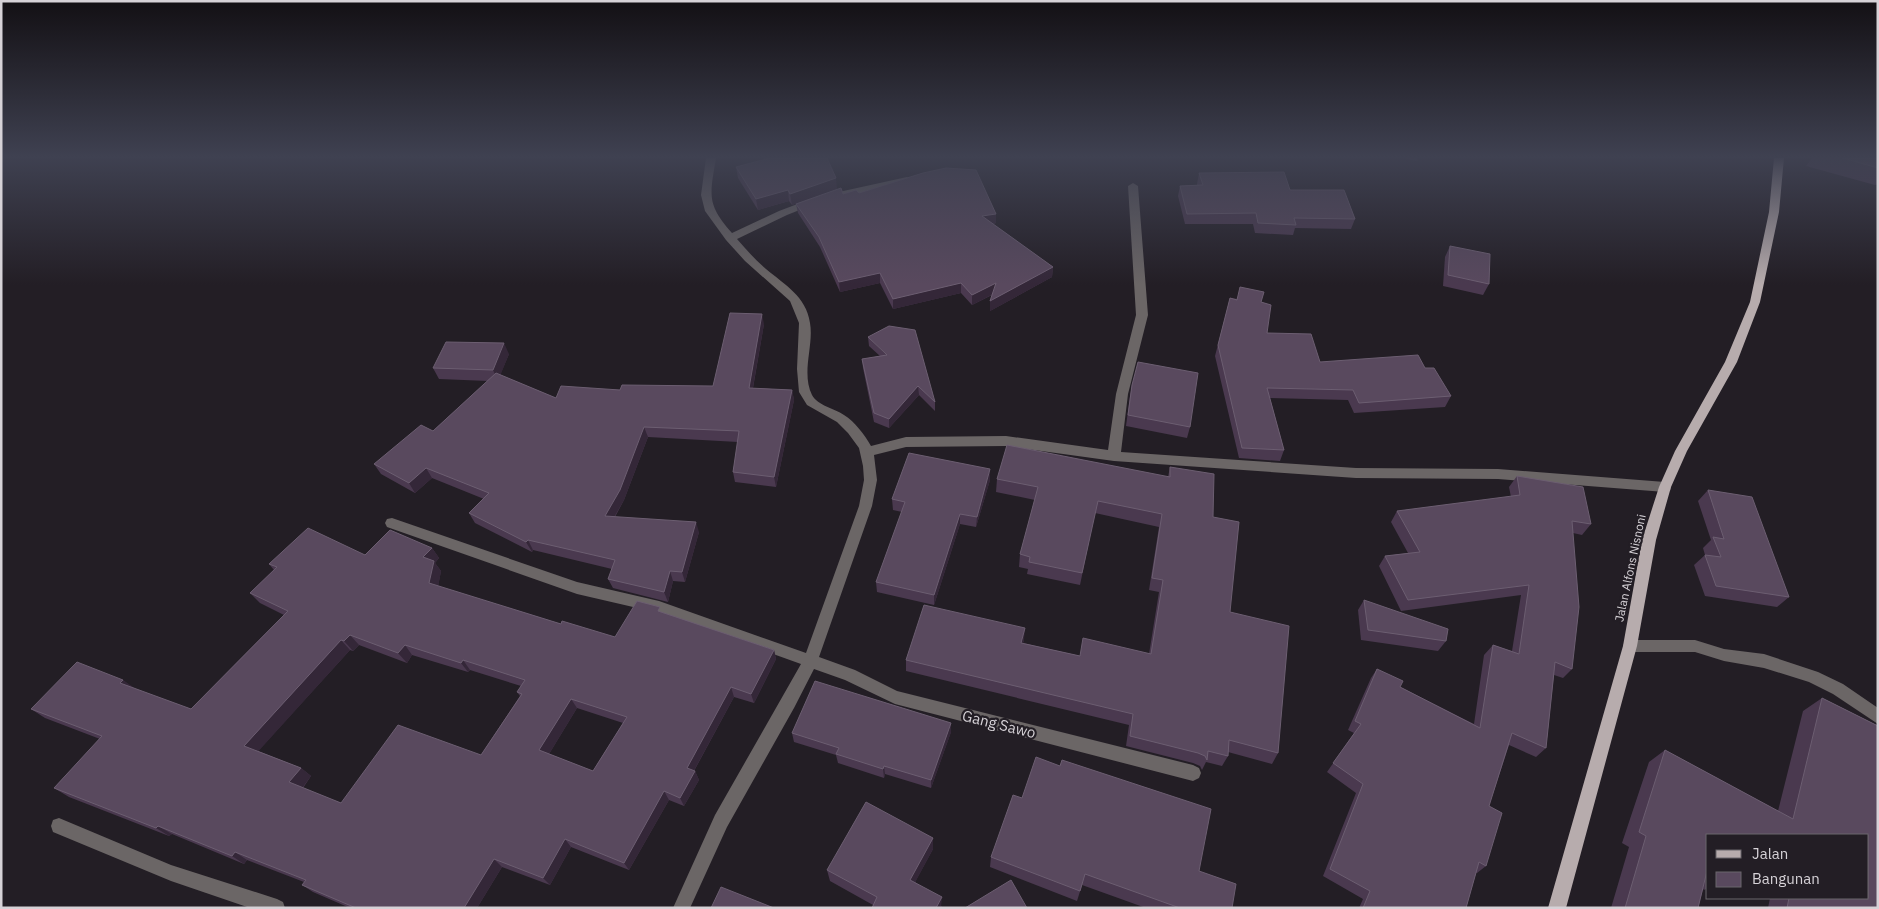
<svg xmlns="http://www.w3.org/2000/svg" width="1879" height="909" font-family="'IBM Plex Sans',sans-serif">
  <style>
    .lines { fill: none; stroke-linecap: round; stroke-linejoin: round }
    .minor { fill: #6b6666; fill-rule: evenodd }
    .major { fill: #b7acad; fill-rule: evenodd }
    .wall { fill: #4a394f; fill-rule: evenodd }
    .shaded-wall { fill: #342738 }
    .building { fill: #59495e; stroke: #6c5e71; fill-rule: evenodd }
    .labels { text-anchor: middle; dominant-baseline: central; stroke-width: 4.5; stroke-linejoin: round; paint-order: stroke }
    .street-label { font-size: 12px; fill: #d6d2d7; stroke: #231e25 }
    .near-street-label { font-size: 15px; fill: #d6d2d7; stroke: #231e25 }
  </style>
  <rect width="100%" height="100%" fill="#231e25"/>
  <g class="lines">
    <g class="minor">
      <path d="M 706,158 L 716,158 C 710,195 706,204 732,233 L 779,211 L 816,197 L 907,177 L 912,180 L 907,183 L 822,201 L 787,215 L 737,239 C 746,249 755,260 766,269 C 785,285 806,296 810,323 C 814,345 801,373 812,395 C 818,406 834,408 844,415 C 855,422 864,434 871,446 L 906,437 L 1006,436 L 1108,450 L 1116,394 L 1136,315 L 1128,186 L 1133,183 L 1138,186 L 1148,315 L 1128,394 L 1121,452 L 1356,468 L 1498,469 L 1665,482 L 1670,483 L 1671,487 L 1670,491 L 1665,492 L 1498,479 L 1356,478 L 1114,461 L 1006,446 L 906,447 L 874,455 L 877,480 L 872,506 L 819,657 L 855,670 L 897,691 L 1193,765 L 1199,768 L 1201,773 L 1199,778 L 1193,781 L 895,704 L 845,680 L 814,669 L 794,708 L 727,827 L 690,908 L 673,908 L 715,815 L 801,664 L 659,613 L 577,594 L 387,527 L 385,523 L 387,519 L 392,518 L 577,582 L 659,601 L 806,653 L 859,506 L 864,480 L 863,466 L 859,448 L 848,433 L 837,422 L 807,405 L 799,392 L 797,369 L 799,323 L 790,301 L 745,261 L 726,240 L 705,211 L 701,195 Z"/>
      <path d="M 1630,640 L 1695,640 L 1724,649 L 1764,654 L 1818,672 L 1843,684 L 1878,708 L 1878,724 L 1833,694 L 1809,682 L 1764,668 L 1724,661 L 1695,652 L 1630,652 L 1625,651 L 1623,646 L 1625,641 Z"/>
      <path d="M 59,818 L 171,865 L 277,899 L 283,902 L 285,908 L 250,908 L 171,881 L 53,832 L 51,826 L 53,820 Z"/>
    </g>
    <path class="major" d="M 1774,158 L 1784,158 L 1779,212 L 1760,302 L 1737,362 L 1687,451 L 1671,487 L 1656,540 L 1637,646 L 1566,908 L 1548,908 L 1623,646 L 1642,540 L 1659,487 L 1675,451 L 1725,362 L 1750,302 L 1769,212 Z"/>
  </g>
  <g class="wall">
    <path d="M 763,158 L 827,158 L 837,189 L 792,205 L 789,201 L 758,210 L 738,178 L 736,167 L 765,160 Z"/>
    <path d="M 1403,158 L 1418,158 L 1417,161 Z"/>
    <path d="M 1812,158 L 1878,158 L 1878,184 L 1875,185 L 1806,166 Z"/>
    <path d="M 1199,173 L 1290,190 L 1355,219 L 1351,229 L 1295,228 L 1293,235 L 1255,233 L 1253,224 L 1185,224 L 1178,196 L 1180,186 L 1197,185 L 1197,184 Z"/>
    <path d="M 859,193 L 996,223 L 993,224 L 1053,267 L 1052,277 L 990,311 L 992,295 L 972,305 L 961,293 L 893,309 L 880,283 L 840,292 L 820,247 L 798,213 L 796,204 L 843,194 Z"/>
    <path d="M 1450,246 L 1489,284 L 1483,295 L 1443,286 L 1445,257 Z"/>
    <path d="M 1230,298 L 1261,302 L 1267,333 L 1320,362 L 1425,368 L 1451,396 L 1445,407 L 1354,413 L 1348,400 L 1270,398 L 1284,450 L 1280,461 L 1239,458 L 1215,356 Z"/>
    <path d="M 764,324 L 753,388 L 792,390 L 794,400 L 776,487 L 735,482 L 733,472 L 738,442 L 648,437 L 624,500 L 615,517 L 699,532 L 685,582 L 673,581 L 668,602 L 613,588 L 608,579 L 612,569 L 533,550 L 532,552 L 475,523 L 469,513 L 484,499 L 432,478 L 415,493 L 381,474 L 374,464 L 433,431 L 488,381 L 439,379 L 433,368 L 509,354 L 500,375 L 556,398 L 620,390 L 713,386 Z"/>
    <path d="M 868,337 L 935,402 L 935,411 L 919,395 L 889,428 L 874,422 L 863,368 L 862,359 L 880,356 L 869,346 Z"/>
    <path d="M 1132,385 L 1190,427 L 1187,438 L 1126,426 L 1130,396 Z"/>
    <path d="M 1170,467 L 1213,517 L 1230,612 L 1278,753 L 1272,764 L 1228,752 L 1228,756 L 1222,766 L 1206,762 L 1202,770 L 1200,766 L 1193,763 L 1126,746 L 1129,725 L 906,671 L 906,660 L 1024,640 L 1023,643 L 1080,656 L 1149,654 L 1159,592 L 1149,590 L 1159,527 L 1095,513 L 1080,585 L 1027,574 L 1028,569 L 1019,567 L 1020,554 L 1035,500 L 996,492 L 997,479 L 1168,477 Z"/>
    <path d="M 1517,476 L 1591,524 L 1582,535 L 1573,533 L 1572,669 L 1563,678 L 1554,675 L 1546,748 L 1536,757 L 1509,745 L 1489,806 L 1486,866 L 1477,873 L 1476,873 L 1466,908 L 1359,908 L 1363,899 L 1323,876 L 1356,793 L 1327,772 L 1354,733 L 1348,730 L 1371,678 L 1377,669 L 1400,687 L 1474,724 L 1484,655 L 1493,645 L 1512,651 L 1521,595 L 1401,611 L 1379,566 L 1385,556 L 1408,553 L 1391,522 L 1397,511 L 1511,497 L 1509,487 Z"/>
    <path d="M 990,480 L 976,527 L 960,524 L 934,605 L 877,592 L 876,582 L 902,512 L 893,510 L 892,499 Z"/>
    <path d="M 1708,490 L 1789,597 L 1777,607 L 1705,596 L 1694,565 L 1705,555 L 1703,548 L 1711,540 L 1698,501 Z"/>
    <path d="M 432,548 L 439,558 L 435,563 L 441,571 L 438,586 L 561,624 L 615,637 L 662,613 L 774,650 L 776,659 L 754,703 L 734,697 L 694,771 L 695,771 L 699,780 L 684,806 L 669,800 L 629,870 L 571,847 L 550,885 L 502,867 L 477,908 L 350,908 L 313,892 L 302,885 L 304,882 L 247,860 L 244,864 L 172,834 L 169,836 L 69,797 L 54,788 L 100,739 L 45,718 L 31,709 L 123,680 L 134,689 L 191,709 L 284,615 L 260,603 L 250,593 L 274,570 L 269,564 ZM 359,645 L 407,663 L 412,655 L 468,672 L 470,670 L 521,686 L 517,692 L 520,696 L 481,755 L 341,803 L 303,788 L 311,776 L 301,768 L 258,751 L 350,650 L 353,651 ZM 577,708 L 623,723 L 593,771 L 549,754 Z"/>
    <path d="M 1364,600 L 1446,641 L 1438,651 L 1361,640 L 1358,610 Z"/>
    <path d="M 1822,698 L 1878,726 L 1878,908 L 1768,908 L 1770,898 L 1868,898 L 1868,835 L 1708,835 L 1708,888 L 1704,890 L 1703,889 L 1698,908 L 1611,908 L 1629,847 L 1622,843 L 1649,762 L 1665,750 L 1778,811 L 1803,711 Z"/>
    <path d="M 951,732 L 931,788 L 885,774 L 884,778 L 838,763 L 836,755 L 794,742 L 792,733 Z"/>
    <path d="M 933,838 L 933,849 L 915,882 L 942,907 L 941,908 L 872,908 L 873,905 L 830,881 L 827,870 Z"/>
    <path d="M 991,857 L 1199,871 L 1232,908 L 1146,908 L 1082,885 L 1077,901 L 990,867 Z"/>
  </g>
  <g class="shaded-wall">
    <path d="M 836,178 L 837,189 L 792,205 L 790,194 Z"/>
    <path d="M 788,190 L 789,201 L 758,210 L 756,199 Z"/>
    <path d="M 996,214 L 996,223 L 982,226 L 982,216 Z"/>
    <path d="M 1053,267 L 1052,277 L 990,311 L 990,301 Z"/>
    <path d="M 880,273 L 880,283 L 840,292 L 839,282 Z"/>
    <path d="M 961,283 L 961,293 L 893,309 L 893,299 Z"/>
    <path d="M 996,283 L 995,293 L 972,305 L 972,295 Z"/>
    <path d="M 762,314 L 764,324 L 751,398 L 749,388 Z"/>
    <path d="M 504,343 L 509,354 L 498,381 L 493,370 Z"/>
    <path d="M 918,386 L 919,395 L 889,428 L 889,419 Z"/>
    <path d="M 792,390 L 794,400 L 776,487 L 774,477 Z"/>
    <path d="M 644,427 L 648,437 L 624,500 L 609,526 L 605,516 Z"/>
    <path d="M 426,468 L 432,478 L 415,493 L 409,483 Z"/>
    <path d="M 990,469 L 990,480 L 976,527 L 977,517 Z"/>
    <path d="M 960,514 L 960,524 L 934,605 L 934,595 Z"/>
    <path d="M 696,522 L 699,532 L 685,582 L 682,572 Z"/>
    <path d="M 528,540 L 533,550 L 532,552 L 526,542 Z"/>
    <path d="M 432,548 L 439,558 L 435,563 L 441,571 L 437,593 L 429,583 L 423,557 Z"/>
    <path d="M 670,571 L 673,581 L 668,602 L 664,592 Z"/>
    <path d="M 1025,628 L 1024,640 L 1020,655 L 1021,643 Z"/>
    <path d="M 350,635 L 359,645 L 353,651 L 344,641 Z"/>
    <path d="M 341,640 L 350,650 L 255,755 L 244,746 Z"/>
    <path d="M 405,645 L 412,655 L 407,663 L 398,653 Z"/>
    <path d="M 774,650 L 776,659 L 754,703 L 751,694 Z"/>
    <path d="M 463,660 L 470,670 L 468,672 L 461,663 Z"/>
    <path d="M 123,680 L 136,689 L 120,683 Z"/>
    <path d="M 731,687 L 734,697 L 691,776 L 687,768 Z"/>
    <path d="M 571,699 L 577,708 L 546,759 L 539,750 Z"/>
    <path d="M 951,723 L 951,732 L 931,788 L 931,780 Z"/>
    <path d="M 884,766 L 885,774 L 884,778 L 883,769 Z"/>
    <path d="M 301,768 L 311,776 L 300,791 L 289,782 Z"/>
    <path d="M 695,771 L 699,780 L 684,806 L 680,798 Z"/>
    <path d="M 664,791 L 669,800 L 629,870 L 624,863 Z"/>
    <path d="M 158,826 L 172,834 L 169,836 L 156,828 Z"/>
    <path d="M 933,838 L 933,849 L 911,890 L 910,880 Z"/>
    <path d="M 565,839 L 571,847 L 550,885 L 543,878 Z"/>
    <path d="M 235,852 L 247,860 L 244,864 L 232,856 Z"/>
    <path d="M 494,859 L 502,867 L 477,908 L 464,908 Z"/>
    <path d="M 942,897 L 941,908 L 936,908 Z"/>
  </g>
  <g class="building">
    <path d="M 770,158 L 827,158 L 836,178 L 790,194 L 788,190 L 756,199 L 736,167 Z"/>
    <path d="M 1843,158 L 1878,158 L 1878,168 Z"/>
    <path d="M 946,168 L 976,170 L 996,214 L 982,216 L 1053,267 L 990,301 L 996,283 L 972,295 L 961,283 L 893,299 L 880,273 L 839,282 L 819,237 L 796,204 L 841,188 L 843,194 L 856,190 L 859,193 L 923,173 Z"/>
    <path d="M 1284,172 L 1290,190 L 1344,190 L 1355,219 L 1294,218 L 1296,225 L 1258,223 L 1256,213 L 1187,214 L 1180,186 L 1203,185 L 1199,173 Z"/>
    <path d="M 1450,246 L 1490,254 L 1489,284 L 1448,275 Z"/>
    <path d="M 1240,287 L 1264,292 L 1261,302 L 1271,305 L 1267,333 L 1311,334 L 1320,362 L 1418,355 L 1425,368 L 1434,368 L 1451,396 L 1359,403 L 1353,390 L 1267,388 L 1284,450 L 1242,448 L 1218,345 L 1230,298 L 1237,300 Z"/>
    <path d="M 730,313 L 762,314 L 749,388 L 792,390 L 774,477 L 733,472 L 739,431 L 644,427 L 620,490 L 605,516 L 696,522 L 682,572 L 670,571 L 664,592 L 608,579 L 615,560 L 528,540 L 526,542 L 469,513 L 489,493 L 426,468 L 409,483 L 374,464 L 421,425 L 433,431 L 496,373 L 556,398 L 561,386 L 620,390 L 622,385 L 713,386 Z"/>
    <path d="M 889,326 L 915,330 L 935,402 L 918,386 L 889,419 L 874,413 L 862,359 L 887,355 L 868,337 Z"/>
    <path d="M 446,342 L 504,343 L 493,370 L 433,368 Z"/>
    <path d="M 1138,362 L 1198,373 L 1190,427 L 1128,415 L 1132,385 Z"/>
    <path d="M 1007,445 L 1170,477 L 1170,467 L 1214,474 L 1213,517 L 1239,522 L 1230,612 L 1289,626 L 1278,753 L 1229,740 L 1228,756 L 1208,751 L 1207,760 L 1205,756 L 1198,753 L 1130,736 L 1133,714 L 906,660 L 924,605 L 1025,628 L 1021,643 L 1080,656 L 1083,638 L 1151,654 L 1163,580 L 1152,578 L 1162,514 L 1098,501 L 1082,573 L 1029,562 L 1030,557 L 1020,554 L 1038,487 L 997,479 Z"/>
    <path d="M 909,453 L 990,469 L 977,517 L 960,514 L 934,595 L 876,582 L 905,502 L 892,499 Z"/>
    <path d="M 1517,476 L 1583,487 L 1591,524 L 1572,521 L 1579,607 L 1572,669 L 1555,662 L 1546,748 L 1512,733 L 1489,806 L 1502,813 L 1486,866 L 1479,862 L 1466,908 L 1363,908 L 1370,891 L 1330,869 L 1363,784 L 1333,763 L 1361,724 L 1355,721 L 1377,669 L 1403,681 L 1400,687 L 1480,728 L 1493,645 L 1519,654 L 1529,585 L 1408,600 L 1385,556 L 1420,552 L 1397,511 L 1520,495 Z"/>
    <path d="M 1708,490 L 1752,497 L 1789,597 L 1716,586 L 1705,555 L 1721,557 L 1713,537 L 1724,539 Z"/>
    <path d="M 308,528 L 365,555 L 390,530 L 432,548 L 423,557 L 434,561 L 429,583 L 561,624 L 562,621 L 615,637 L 637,601 L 660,607 L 658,611 L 774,650 L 751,694 L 731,687 L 687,768 L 695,771 L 680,798 L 664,791 L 624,863 L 565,839 L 543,878 L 494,859 L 464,908 L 356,908 L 302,885 L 306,880 L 235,852 L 232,856 L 158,826 L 156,828 L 54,788 L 102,736 L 31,709 L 77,662 L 123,680 L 120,683 L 191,709 L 288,611 L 250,593 L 277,567 L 269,564 ZM 350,635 L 398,653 L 405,645 L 461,663 L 463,660 L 525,680 L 517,692 L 522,694 L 481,755 L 398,725 L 341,803 L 289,782 L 301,768 L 244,746 L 341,640 L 344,641 ZM 571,699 L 627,717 L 593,771 L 539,750 Z"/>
    <path d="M 1364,600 L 1448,629 L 1446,641 L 1368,630 Z"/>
    <path d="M 815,681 L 951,723 L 931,780 L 884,766 L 883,769 L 836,754 L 839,748 L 792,733 Z"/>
    <path d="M 1822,698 L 1878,726 L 1878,908 L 1787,908 L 1789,898 L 1868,898 L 1868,835 L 1708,835 L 1708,871 L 1707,871 L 1698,908 L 1625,908 L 1646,836 L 1639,832 L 1665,750 L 1793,819 Z"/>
    <path d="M 1036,757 L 1060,766 L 1062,760 L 1211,809 L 1199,871 L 1236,884 L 1232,908 L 1180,908 L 1085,874 L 1080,891 L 991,857 L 1013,795 L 1022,798 Z"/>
    <path d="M 866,802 L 933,838 L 910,880 L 942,897 L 936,908 L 872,908 L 877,897 L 827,870 Z"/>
    <path d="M 1011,880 L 1027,908 L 965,908 Z"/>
    <path d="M 721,887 L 774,908 L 711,908 Z"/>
  </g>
  <linearGradient id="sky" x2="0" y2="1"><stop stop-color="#131014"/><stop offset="0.55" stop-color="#3f4151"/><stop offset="1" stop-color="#3f4151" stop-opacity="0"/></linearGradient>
  <rect width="1879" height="285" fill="url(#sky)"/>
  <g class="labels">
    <g class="street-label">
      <text transform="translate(1630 568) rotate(-78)">Jalan Alfons Nisnoni</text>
    </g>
    <g class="near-street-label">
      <text transform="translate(999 724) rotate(14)">Gang Sawo</text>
    </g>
  </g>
  <rect width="1879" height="909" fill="none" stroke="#d6d2d7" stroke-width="5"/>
  <rect x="1706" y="834" width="162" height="65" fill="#231e25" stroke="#6b666c"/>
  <rect x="1716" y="850" width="25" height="8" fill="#b7acad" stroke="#6b666c"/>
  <text x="1752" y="859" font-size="15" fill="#d6d2d7">Jalan</text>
  <rect x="1716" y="872" width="25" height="15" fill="#59495e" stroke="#6b666c"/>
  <text x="1752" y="884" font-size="15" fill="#d6d2d7">Bangunan</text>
</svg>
